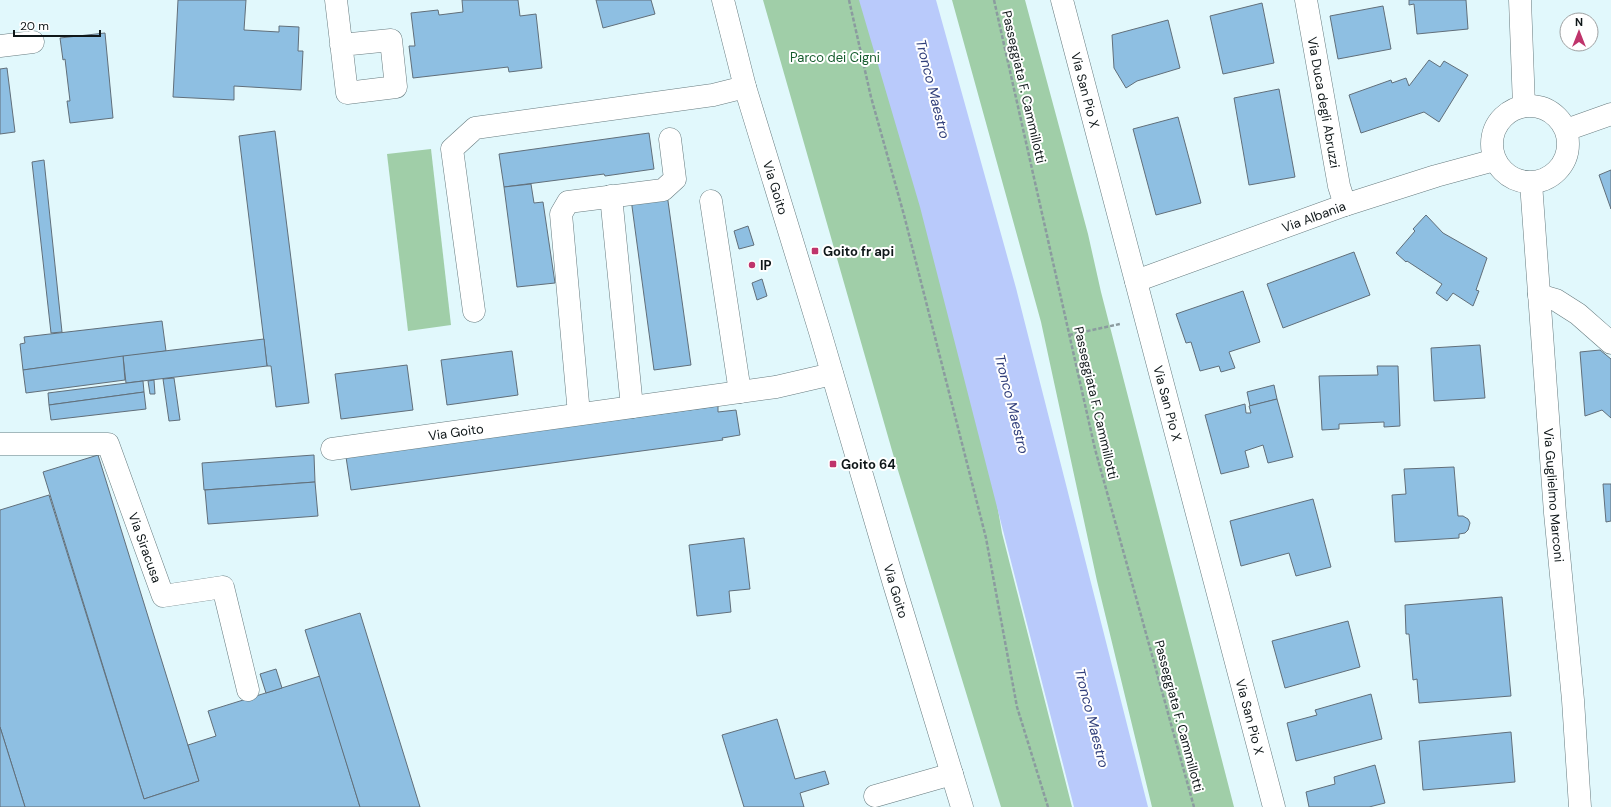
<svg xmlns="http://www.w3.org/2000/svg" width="1611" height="807" font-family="'DM Sans',sans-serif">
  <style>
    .green { fill: #a0cea8 }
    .water { fill: #b9cafb }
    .building { fill: #8ebfe2; stroke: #616f7a }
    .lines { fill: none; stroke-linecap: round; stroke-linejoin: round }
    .minor-casing { stroke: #677b7f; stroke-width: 23 }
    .major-casing { stroke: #677b7f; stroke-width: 23 }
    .path { stroke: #8b9b9f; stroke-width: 2.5; stroke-dasharray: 4 2; stroke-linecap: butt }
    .minor { stroke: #fff; stroke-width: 22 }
    .major { stroke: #fff; stroke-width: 22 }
    .poi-dot { fill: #bf346b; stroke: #fff; stroke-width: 1.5 }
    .labels { text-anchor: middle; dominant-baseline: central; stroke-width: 4; stroke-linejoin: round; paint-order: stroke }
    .park-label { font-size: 13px; fill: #155c2d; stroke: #fff }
    .street-label { font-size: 13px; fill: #0f1719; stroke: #fff }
    .poi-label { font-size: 13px; font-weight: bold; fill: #0f1719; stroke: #fff; text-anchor: start }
    .water-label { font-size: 14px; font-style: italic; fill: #32407c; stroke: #fff }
  </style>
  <rect width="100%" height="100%" fill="#e1f8fc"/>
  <g class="green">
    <path d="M 763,0 L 876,0 L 969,341 L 1002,533 L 1072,807 L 1001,807 L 893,454 Z"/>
    <path d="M 952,0 L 1025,0 L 1088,234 L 1101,292 L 1234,807 L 1152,807 L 1097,581 L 1041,322 Z"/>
    <path d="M 431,149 L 451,325 L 408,331 L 387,154 Z"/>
  </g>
  <path class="water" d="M 859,0 L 936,0 L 1016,288 L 1148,807 L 1074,807 L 920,207 Z"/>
  <g class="building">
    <path d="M 178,0 L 246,0 L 244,30 L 279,32 L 279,26 L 299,27 L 298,51 L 303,51 L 301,90 L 234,86 L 234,100 L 173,97 Z"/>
    <path d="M 462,0 L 518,0 L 520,16 L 536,14 L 542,68 L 509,72 L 508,67 L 413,78 L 409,46 L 415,46 L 411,13 L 438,10 L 439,15 L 463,12 Z"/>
    <path d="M 596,0 L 651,0 L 655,14 L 603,28 Z"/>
    <path d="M 1409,0 L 1466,0 L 1468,29 L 1417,34 L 1414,4 L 1409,5 Z"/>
    <path d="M 1262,3 L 1274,63 L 1223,74 L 1210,16 Z"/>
    <path d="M 1383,6 L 1391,49 L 1338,59 L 1330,16 Z"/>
    <path d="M 1168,20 L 1180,68 L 1137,81 L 1126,88 L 1114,68 L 1112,35 Z"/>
    <path d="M 105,33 L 113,118 L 70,123 L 67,101 L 70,101 L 65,59 L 63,60 L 60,38 Z"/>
    <path d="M 1429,60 L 1440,67 L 1444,61 L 1468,75 L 1439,122 L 1424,112 L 1361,133 L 1349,95 L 1391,80 L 1392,83 L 1406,78 L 1409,86 Z"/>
    <path d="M 7,68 L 15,132 L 0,134 L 0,69 Z"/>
    <path d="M 1279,89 L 1295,177 L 1249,185 L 1234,98 Z"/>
    <path d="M 1178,117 L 1201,203 L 1156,215 L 1133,129 Z"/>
    <path d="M 275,131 L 309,403 L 276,407 L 271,366 L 267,366 L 239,136 Z"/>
    <path d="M 649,133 L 654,169 L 605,176 L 604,174 L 504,187 L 499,154 Z"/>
    <path d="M 44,160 L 62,332 L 51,333 L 32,162 Z"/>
    <path d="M 1611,170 L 1611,209 L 1599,175 Z"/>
    <path d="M 531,184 L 534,203 L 543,202 L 555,283 L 517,287 L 504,187 Z"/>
    <path d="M 667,194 L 691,365 L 654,370 L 631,199 Z"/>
    <path d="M 1426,215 L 1443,233 L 1487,258 L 1476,290 L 1479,291 L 1473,306 L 1453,293 L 1447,301 L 1436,293 L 1442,284 L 1407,261 L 1406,262 L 1396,253 L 1415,231 L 1413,229 Z"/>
    <path d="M 748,226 L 754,245 L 739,249 L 734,231 Z"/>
    <path d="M 1354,252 L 1370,295 L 1283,328 L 1267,284 Z"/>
    <path d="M 762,279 L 767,296 L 757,300 L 752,283 Z"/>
    <path d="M 1243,291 L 1260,342 L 1229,352 L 1235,368 L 1221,372 L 1219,366 L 1200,371 L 1191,342 L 1186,343 L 1176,314 Z"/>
    <path d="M 162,321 L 166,351 L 23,370 L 20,344 L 25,343 L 24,337 Z"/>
    <path d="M 264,339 L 267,366 L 126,383 L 123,356 Z"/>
    <path d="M 1480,345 L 1485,398 L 1434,401 L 1431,348 Z"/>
    <path d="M 1600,350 L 1611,359 L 1611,418 L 1602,410 L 1585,416 L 1580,352 Z"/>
    <path d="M 512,351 L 518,395 L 447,405 L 441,360 Z"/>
    <path d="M 123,356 L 125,380 L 26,393 L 23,370 Z"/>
    <path d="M 407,365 L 413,410 L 341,419 L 335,374 Z"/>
    <path d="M 1377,366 L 1398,366 L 1400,426 L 1384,427 L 1384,422 L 1339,424 L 1339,429 L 1322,430 L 1319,376 L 1378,375 Z"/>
    <path d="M 174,378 L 180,420 L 169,421 L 163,379 Z"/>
    <path d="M 154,380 L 155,394 L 150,394 L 148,381 Z"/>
    <path d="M 143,381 L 144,392 L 49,405 L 48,393 Z"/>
    <path d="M 1274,385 L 1277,399 L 1250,406 L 1247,392 Z"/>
    <path d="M 144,392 L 146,409 L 51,420 L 49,405 Z"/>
    <path d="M 1277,399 L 1293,457 L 1268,463 L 1263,445 L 1245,451 L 1249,467 L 1221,474 L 1205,415 L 1245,404 L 1246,413 L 1251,413 L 1249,406 Z"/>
    <path d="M 718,406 L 718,412 L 736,410 L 740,435 L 722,438 L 723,440 L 351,490 L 346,457 Z"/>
    <path d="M 98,455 L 199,781 L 144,799 L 43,472 Z"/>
    <path d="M 314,455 L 315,482 L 204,490 L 202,463 Z"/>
    <path d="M 1454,467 L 1458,516 L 1463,516 L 1468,519 L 1470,523 L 1468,530 L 1465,533 L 1459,534 L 1459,538 L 1395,542 L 1392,495 L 1406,494 L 1404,469 Z"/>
    <path d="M 315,482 L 318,516 L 208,524 L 205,490 Z"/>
    <path d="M 1603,484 L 1611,484 L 1611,521 L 1606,522 Z"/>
    <path d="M 49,495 L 144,799 L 199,781 L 188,745 L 216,736 L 208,711 L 320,676 L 360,807 L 25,807 L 0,727 L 0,510 Z"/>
    <path d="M 1313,499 L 1331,567 L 1296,576 L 1289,553 L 1241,566 L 1230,521 Z"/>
    <path d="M 744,538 L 750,589 L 729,591 L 731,612 L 697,616 L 689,545 Z"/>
    <path d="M 1502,597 L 1511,696 L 1419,703 L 1417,679 L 1413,680 L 1409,634 L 1406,634 L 1405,605 Z"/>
    <path d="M 360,613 L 420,807 L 360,807 L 305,630 Z"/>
    <path d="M 1348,621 L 1360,667 L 1285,688 L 1272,641 Z"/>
    <path d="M 276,669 L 282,688 L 266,693 L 260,674 Z"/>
    <path d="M 1371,694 L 1382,739 L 1296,761 L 1287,723 L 1317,715 L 1315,710 Z"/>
    <path d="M 777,719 L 795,779 L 825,771 L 829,784 L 800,793 L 804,807 L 744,807 L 722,735 Z"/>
    <path d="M 0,727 L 25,807 L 0,807 Z"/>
    <path d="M 1511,732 L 1515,782 L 1423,790 L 1419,741 Z"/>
    <path d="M 1375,765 L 1385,803 L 1369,807 L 1309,807 L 1306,792 L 1335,784 L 1334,777 Z"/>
  </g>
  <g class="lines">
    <g class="minor-casing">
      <g id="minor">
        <path d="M 336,0 L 347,93 L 396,87 L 391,40 L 341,45"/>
        <path id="s1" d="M 1062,0 L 1274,807"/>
        <path id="s2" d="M 1306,0 L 1339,186 L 1345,205"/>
        <path d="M 1520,0 L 1524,106"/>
        <path d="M 0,46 L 33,42"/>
        <circle cx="1530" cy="144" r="38"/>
        <path d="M 1566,130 L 1611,114"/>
        <path id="s3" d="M 1531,183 L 1555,513 L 1573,700 L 1580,807"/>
        <path d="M 611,196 L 632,407"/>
        <path d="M 711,201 L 740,392"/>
        <path id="s4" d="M 1136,281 L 1345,205 L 1436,176 L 1495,160"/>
        <path d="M 1539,295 L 1556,300 L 1578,314 L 1611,343"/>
        <path d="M 474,311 L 452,149 L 475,128 L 713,95 L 745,87"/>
        <path d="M 579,414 L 561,214 L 568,202 L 663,190 L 675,179 L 670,139"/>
        <path id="s5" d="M 0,444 L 108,444 L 163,596 L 223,587 L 248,690"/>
        <path id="s6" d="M 332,449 L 776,387 L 832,374"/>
        <path d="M 875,796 L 952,774"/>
      </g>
    </g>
    <g class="major-casing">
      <g id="major">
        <path id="s7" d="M 723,0 L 745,87 L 820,332 L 894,584 L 962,807"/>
      </g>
    </g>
    <g class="path">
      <path d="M 849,0 L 871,97 L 904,215 L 986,538 L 1017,707 L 1048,807"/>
      <path d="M 994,0 L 1095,449 L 1194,807"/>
      <path d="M 1069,335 L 1120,324"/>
    </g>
    <use href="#minor" class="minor"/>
    <use href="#major" class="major"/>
  </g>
  <g class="poi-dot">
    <rect x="811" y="247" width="8" height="8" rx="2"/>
    <circle cx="752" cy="265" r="4"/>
    <rect x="829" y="460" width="8" height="8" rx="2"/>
  </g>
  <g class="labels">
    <g class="park-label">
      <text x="835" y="57">Parco dei Cigni</text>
    </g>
    <g class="street-label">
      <text transform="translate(1024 87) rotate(77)">Passeggiata F. Cammillotti</text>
      <text stroke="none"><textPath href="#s1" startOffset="93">Via San Pio X</textPath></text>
      <text stroke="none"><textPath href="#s2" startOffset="104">Via Duca degli Abruzzi</textPath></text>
      <text stroke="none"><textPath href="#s7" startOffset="195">Via Goito</textPath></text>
      <text stroke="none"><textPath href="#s4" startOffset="189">Via Albania</textPath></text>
      <text transform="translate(1096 403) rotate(77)">Passeggiata F. Cammillotti</text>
      <text stroke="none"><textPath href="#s1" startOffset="417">Via San Pio X</textPath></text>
      <text stroke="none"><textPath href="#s6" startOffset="125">Via Goito</textPath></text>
      <text stroke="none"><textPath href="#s3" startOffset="313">Via Guglielmo Marconi</textPath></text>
      <text stroke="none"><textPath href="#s5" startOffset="218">Via Siracusa</textPath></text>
      <text stroke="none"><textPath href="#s7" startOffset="616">Via Goito</textPath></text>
      <text transform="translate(1179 716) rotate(75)">Passeggiata F. Cammillotti</text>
      <text stroke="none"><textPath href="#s1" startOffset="741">Via San Pio X</textPath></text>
    </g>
    <g class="poi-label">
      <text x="823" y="251">Goito fr api</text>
      <text x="760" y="265">IP</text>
      <text x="841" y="464">Goito 64</text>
    </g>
    <g class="water-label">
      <text transform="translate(933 89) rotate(76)">Tronco Maestro</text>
      <text transform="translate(1012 404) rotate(76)">Tronco Maestro</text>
      <text transform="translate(1092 718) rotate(76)">Tronco Maestro</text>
    </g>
  </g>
  <g transform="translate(1579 32)"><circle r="19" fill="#ffffff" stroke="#9fa2a3"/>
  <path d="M0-3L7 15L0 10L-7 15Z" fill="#bf346b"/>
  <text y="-6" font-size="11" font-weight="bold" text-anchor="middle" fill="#0f1719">N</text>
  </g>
  <path d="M14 30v6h86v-6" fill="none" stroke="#0f1719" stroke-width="2"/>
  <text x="20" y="30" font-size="12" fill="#0f1719" stroke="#ffffff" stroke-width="3" paint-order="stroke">20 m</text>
</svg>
